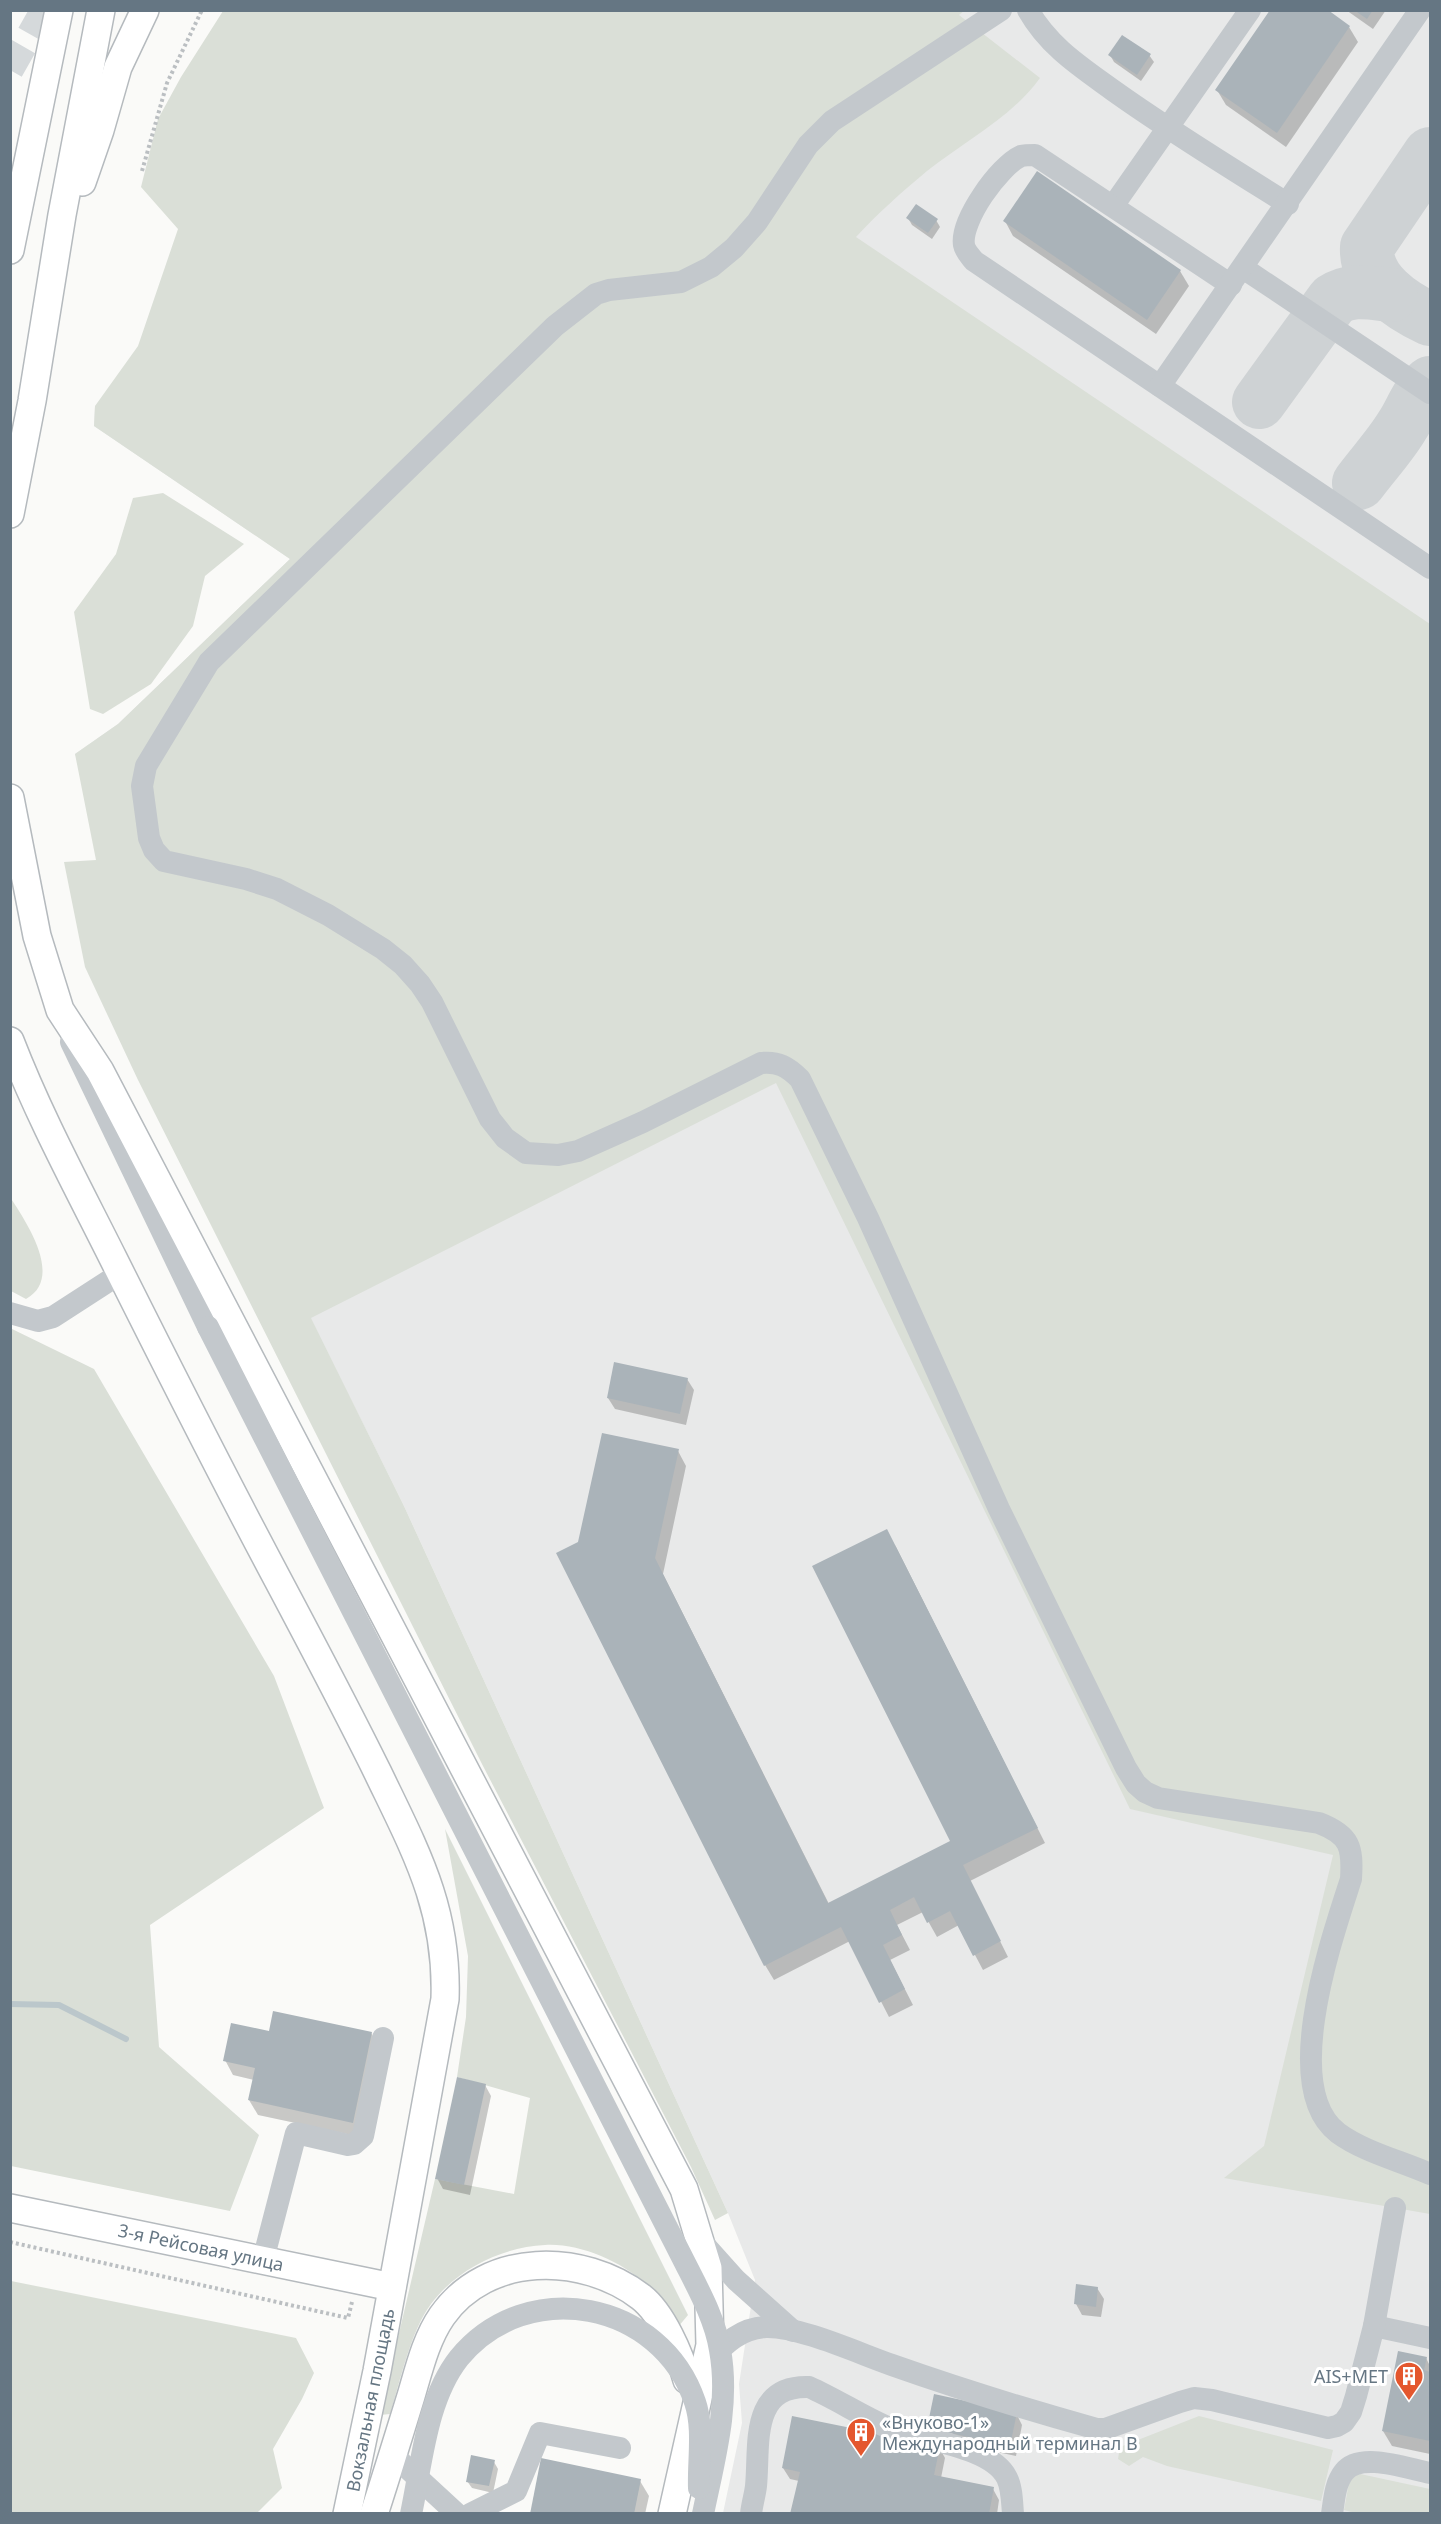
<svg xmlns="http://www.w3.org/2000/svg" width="1441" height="2524" font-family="'Noto Sans',sans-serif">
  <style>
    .built { fill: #e8e9e9 }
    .green { fill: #dadfd7 }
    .shadow { fill: #0003 }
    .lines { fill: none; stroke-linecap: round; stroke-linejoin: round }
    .stream { stroke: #bbc7cb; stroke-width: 6 }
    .taxiway { stroke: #ced2d4; stroke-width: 54 }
    .building { fill: #aab3b9 }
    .major-tunnel { stroke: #d5d9db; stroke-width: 27; stroke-dasharray: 27 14; stroke-linecap: butt }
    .major-casing { stroke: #b5babe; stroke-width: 30 }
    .path { stroke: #bbbfc2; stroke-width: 4; stroke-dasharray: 3 3; stroke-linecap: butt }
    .minor { stroke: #c3c8cc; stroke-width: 22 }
    .major { stroke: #fff; stroke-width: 27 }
    .minor-bridge { stroke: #c3c8cc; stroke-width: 22 }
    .labels { text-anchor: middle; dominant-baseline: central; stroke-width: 6; stroke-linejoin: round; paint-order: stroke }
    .street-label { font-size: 18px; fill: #657683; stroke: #fff }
    .poi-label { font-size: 18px; fill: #657683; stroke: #fff; text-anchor: end }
  </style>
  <rect width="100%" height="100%" fill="#fafaf8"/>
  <path class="built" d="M 964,11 L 1430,11 L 1430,2513 L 723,2513 L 742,2423 L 739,2384 L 755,2280 L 728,2213 L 404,1506 L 208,1112 L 75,754 L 118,724 L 290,559 L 94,426 L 95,406 L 795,128 Z"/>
  <g class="green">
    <path d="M 223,11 L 964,11 L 959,15 L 1040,78 C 1011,118 965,141 927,171 C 903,191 877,214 856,237 L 1430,624 L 1430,2214 L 1224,2178 L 1264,2146 L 1333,1855 L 1130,1809 L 776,1083 L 311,1318 L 404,1506 L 728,2213 L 715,2220 L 691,2167 L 483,1766 L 138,1080 L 85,967 L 64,862 L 96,860 L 75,754 L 118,724 L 290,559 L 94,426 L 95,406 L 138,346 L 178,229 L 141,187 L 158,119 L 181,77 Z"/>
    <path d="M 163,493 L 244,544 L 205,576 L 193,626 L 151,684 L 103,714 L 90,709 L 74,612 L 116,554 L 133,498 Z"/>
    <path d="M 10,1197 C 27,1223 64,1278 26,1299 L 11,1291 Z"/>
    <path d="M 10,1328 L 94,1369 L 274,1676 L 324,1808 L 150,1925 L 159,2047 L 259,2135 L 230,2211 L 11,2166 Z"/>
    <path d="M 445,1829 L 688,2315 L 678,2327 C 668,2313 658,2295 645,2283 C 620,2261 579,2243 545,2245 C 502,2247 457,2269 431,2304 C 411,2330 400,2382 390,2414 L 380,2415 L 435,2179 L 514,2194 L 530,2098 L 457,2077 L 466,2017 L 468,1956 Z"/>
    <path d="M 11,2281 L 296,2338 L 314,2373 L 302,2399 L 273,2449 L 282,2488 L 257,2513 L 11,2513 Z"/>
    <path d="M 1199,2416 L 1333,2450 L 1321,2501 L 1167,2466 L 1143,2457 L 1129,2466 L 1118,2459 L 1120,2447 Z"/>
    <path d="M 1351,2472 L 1430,2489 L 1430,2513 L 1359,2514 L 1344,2510 Z"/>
  </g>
  <g class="shadow">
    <path d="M 1346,10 L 1386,10 L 1373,29 Z"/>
    <path d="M 1349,27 L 1358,42 L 1286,147 L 1226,105 L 1217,90 Z"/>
    <path d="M 1110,55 L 1149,55 L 1154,62 L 1141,81 L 1114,62 Z"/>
    <path d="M 908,218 L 936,220 L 940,227 L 932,239 L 912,225 Z"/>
    <path d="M 1005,221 L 1180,271 L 1189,286 L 1156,334 L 1013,236 Z"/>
    <path d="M 687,1379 L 694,1390 L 686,1425 L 615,1409 L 608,1398 Z"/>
    <path d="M 678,1451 L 686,1466 L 663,1574 L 829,1904 L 952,1842 L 895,1545 L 1045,1843 L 970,1881 L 1008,1957 L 983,1970 L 959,1925 L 937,1937 L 923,1912 L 897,1925 L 910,1950 L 890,1960 L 913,2005 L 889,2017 L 850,1941 L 774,1980 L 765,1965 L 579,1543 Z"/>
    <path d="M 270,2033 L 371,2033 L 380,2048 L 361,2137 L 258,2115 L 249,2100 L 254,2080 L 233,2075 L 225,2060 Z"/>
    <path d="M 485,2085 L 491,2096 L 470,2195 L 443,2189 L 437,2178 Z"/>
    <path d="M 1097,2288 L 1104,2299 L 1101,2317 L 1082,2315 L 1076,2304 Z"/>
    <path d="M 1426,2358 L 1430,2366 L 1430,2454 L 1392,2446 L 1383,2431 Z"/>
    <path d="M 1016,2413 L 1022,2425 L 1016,2456 L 935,2439 Z"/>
    <path d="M 939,2447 L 945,2458 L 941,2478 L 993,2489 L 999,2500 L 997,2514 L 792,2514 L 799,2481 L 790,2479 L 783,2468 Z"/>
    <path d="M 494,2462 L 498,2469 L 493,2493 L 472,2488 L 467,2481 Z"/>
    <path d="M 640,2481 L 649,2496 L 645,2514 L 531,2514 Z"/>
  </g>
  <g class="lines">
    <path class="stream" d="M 10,2004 L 59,2005 L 126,2039"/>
    <g class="taxiway">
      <path d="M 1430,154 L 1367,247 C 1365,282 1402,306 1430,319"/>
      <path d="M 1259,402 L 1333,300 C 1351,288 1370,293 1391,295"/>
      <path d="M 1359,483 C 1373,464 1390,446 1402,426 C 1412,411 1416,395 1430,383"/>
    </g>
  </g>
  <g class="building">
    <path d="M 1270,10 L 1328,10 L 1350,26 L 1277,133 L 1215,90 Z"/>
    <path d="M 1354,10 L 1373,10 L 1367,19 Z"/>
    <path d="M 1122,35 L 1151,54 L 1137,75 L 1108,55 Z"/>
    <path d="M 1037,171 L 1181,270 L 1147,320 L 1003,221 Z"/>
    <path d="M 916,204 L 938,219 L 928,233 L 906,218 Z"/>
    <path d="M 614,1362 L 688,1378 L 680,1414 L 607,1398 Z"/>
    <path d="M 602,1433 L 679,1449 L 655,1558 L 828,1903 L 950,1841 L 812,1566 L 887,1529 L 1038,1828 L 963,1865 L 1001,1941 L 973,1956 L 950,1911 L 927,1923 L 914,1897 L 890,1910 L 902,1935 L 883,1945 L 905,1989 L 879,2003 L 841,1927 L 764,1966 L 556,1553 L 578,1542 Z"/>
    <path d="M 273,2011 L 372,2032 L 353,2123 L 248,2100 L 255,2068 L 223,2061 L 231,2023 L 269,2031 Z"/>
    <path d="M 457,2077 L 486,2084 L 464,2185 L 435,2179 Z"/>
    <path d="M 1076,2284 L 1098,2287 L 1096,2307 L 1074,2304 Z"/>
    <path d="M 1398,2351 L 1427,2357 L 1424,2370 L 1430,2372 L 1430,2441 L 1382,2431 Z"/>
    <path d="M 934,2394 L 1017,2412 L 1010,2446 L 927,2428 Z"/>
    <path d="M 792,2416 L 940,2446 L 934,2475 L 994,2487 L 989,2514 L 790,2514 L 800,2472 L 782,2468 Z"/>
    <path d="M 471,2455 L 495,2460 L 489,2486 L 466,2482 Z"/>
    <path d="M 541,2458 L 641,2479 L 634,2514 L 530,2514 Z"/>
  </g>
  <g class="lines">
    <path class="major-tunnel" d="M 10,70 L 44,10"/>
    <g class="major-casing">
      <g id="major">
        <path d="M 82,182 L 100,130 L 118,67 L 145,10"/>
        <path d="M 10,250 L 59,10"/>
        <path d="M 10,514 L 32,401 L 62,215 L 101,10"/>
        <path d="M 10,798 L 37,936 L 60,1010 L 100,1071 L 684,2189 L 708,2268 L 710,2345 L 672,2514"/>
        <path d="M 10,1041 C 39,1116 77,1186 113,1258 C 167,1366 221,1473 278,1580 C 312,1644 346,1708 378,1773 C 416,1852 448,1909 445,1999 L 377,2371 L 347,2514"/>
        <path d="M 10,2208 L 392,2287"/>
        <path d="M 374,2514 C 387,2474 399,2435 411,2396 C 419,2369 426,2339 442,2316 C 487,2252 582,2252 641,2297 C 662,2313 680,2355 687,2380"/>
      </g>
    </g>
    <g class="path">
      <path d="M 142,171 L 167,83 L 202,10"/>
      <path d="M 10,2242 L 348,2318 L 352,2302"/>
    </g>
    <g class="minor">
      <path d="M 1001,10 L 832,121 L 808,145 L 757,222 L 734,248 L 711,267 L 681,282 L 609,290 L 596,294 L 555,326 L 209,662 L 146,766 L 142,786 L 149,838 L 154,850 L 164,861 L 246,879 L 277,889 L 328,915 L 383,949 L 403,965 L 420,984 L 432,1002 L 490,1119 L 505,1138 L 526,1153 L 558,1155 L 578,1151 L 643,1122 L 761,1063 C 778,1061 788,1067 800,1079 L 868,1218 L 999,1509 L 1126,1768 L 1136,1784 L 1145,1792 L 1158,1798 L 1319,1823 C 1350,1835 1353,1847 1351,1879 C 1332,1938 1279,2088 1338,2133 C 1364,2152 1401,2161 1430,2174"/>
      <path d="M 1028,10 C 1049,47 1081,67 1114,91 C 1170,131 1229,167 1288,204"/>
      <path d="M 1113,206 L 1250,10"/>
      <path d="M 1243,268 L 1430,393"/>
      <path d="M 1231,285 L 1035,155 C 1030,155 1025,155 1021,156 C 999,166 960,221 964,245 C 965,251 971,257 974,261 L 1430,568"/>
      <path d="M 1160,386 L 1420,10"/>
      <path d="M 71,1042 L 208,1327"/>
      <path d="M 10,1313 L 38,1321 L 53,1317 L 121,1273"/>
      <path d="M 702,2242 L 736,2280 L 793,2331"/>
      <path d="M 263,2260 L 296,2133 L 348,2145 L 354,2144 L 363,2136 L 383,2038"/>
      <path d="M 1374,2326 L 1430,2338"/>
      <path d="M 709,2360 C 726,2343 741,2328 766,2327 C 799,2326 860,2354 892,2365 C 960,2389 1028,2410 1097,2429 L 1105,2429 L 1180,2402 L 1194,2398 L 1212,2400 L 1328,2428 L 1337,2426 L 1344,2422 L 1351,2412 L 1356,2396 L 1374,2326 L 1395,2208"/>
      <path d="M 393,2455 L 457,2514"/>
      <path d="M 470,2514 L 516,2491 L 540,2433 L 620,2448"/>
      <path d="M 751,2514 C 752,2504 755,2495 756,2486 C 760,2446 749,2385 809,2387 C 836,2399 860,2415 887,2427 C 917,2440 991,2445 1007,2478 C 1012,2488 1012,2502 1013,2514"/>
      <path d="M 1332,2514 C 1334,2501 1335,2483 1344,2472 C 1360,2451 1408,2469 1430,2473"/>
    </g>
    <use href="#major" class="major"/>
    <g class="minor-bridge">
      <path d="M 208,1327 L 682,2257 C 697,2287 715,2318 720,2350 C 730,2405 714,2460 703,2514"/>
      <path d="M 411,2514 C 422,2463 426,2400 459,2358 C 527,2275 661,2301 695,2402 C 704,2428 698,2461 699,2488"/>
    </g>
  </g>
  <defs>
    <g id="building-pin" transform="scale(1.5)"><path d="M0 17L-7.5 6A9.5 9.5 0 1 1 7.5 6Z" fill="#e4572e" stroke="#fff"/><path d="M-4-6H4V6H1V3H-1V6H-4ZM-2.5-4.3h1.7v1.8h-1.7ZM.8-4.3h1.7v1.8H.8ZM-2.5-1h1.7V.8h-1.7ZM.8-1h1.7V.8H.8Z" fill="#fff"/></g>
  </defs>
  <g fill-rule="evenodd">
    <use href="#building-pin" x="1409" y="2376"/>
    <use href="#building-pin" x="861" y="2432"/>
  </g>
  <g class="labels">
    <g class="street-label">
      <text transform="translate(201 2247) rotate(12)">3-я Рейсовая улица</text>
      <text transform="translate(370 2400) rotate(-79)">Вокзальная площадь</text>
    </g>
    <g class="poi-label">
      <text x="1388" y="2376">AIS+MET</text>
      <text x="882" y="2422" text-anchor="start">«Внуково-1»<tspan x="882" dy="21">Международный терминал B</tspan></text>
    </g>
  </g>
  <rect width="1441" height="2524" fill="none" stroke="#657683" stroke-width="24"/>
</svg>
